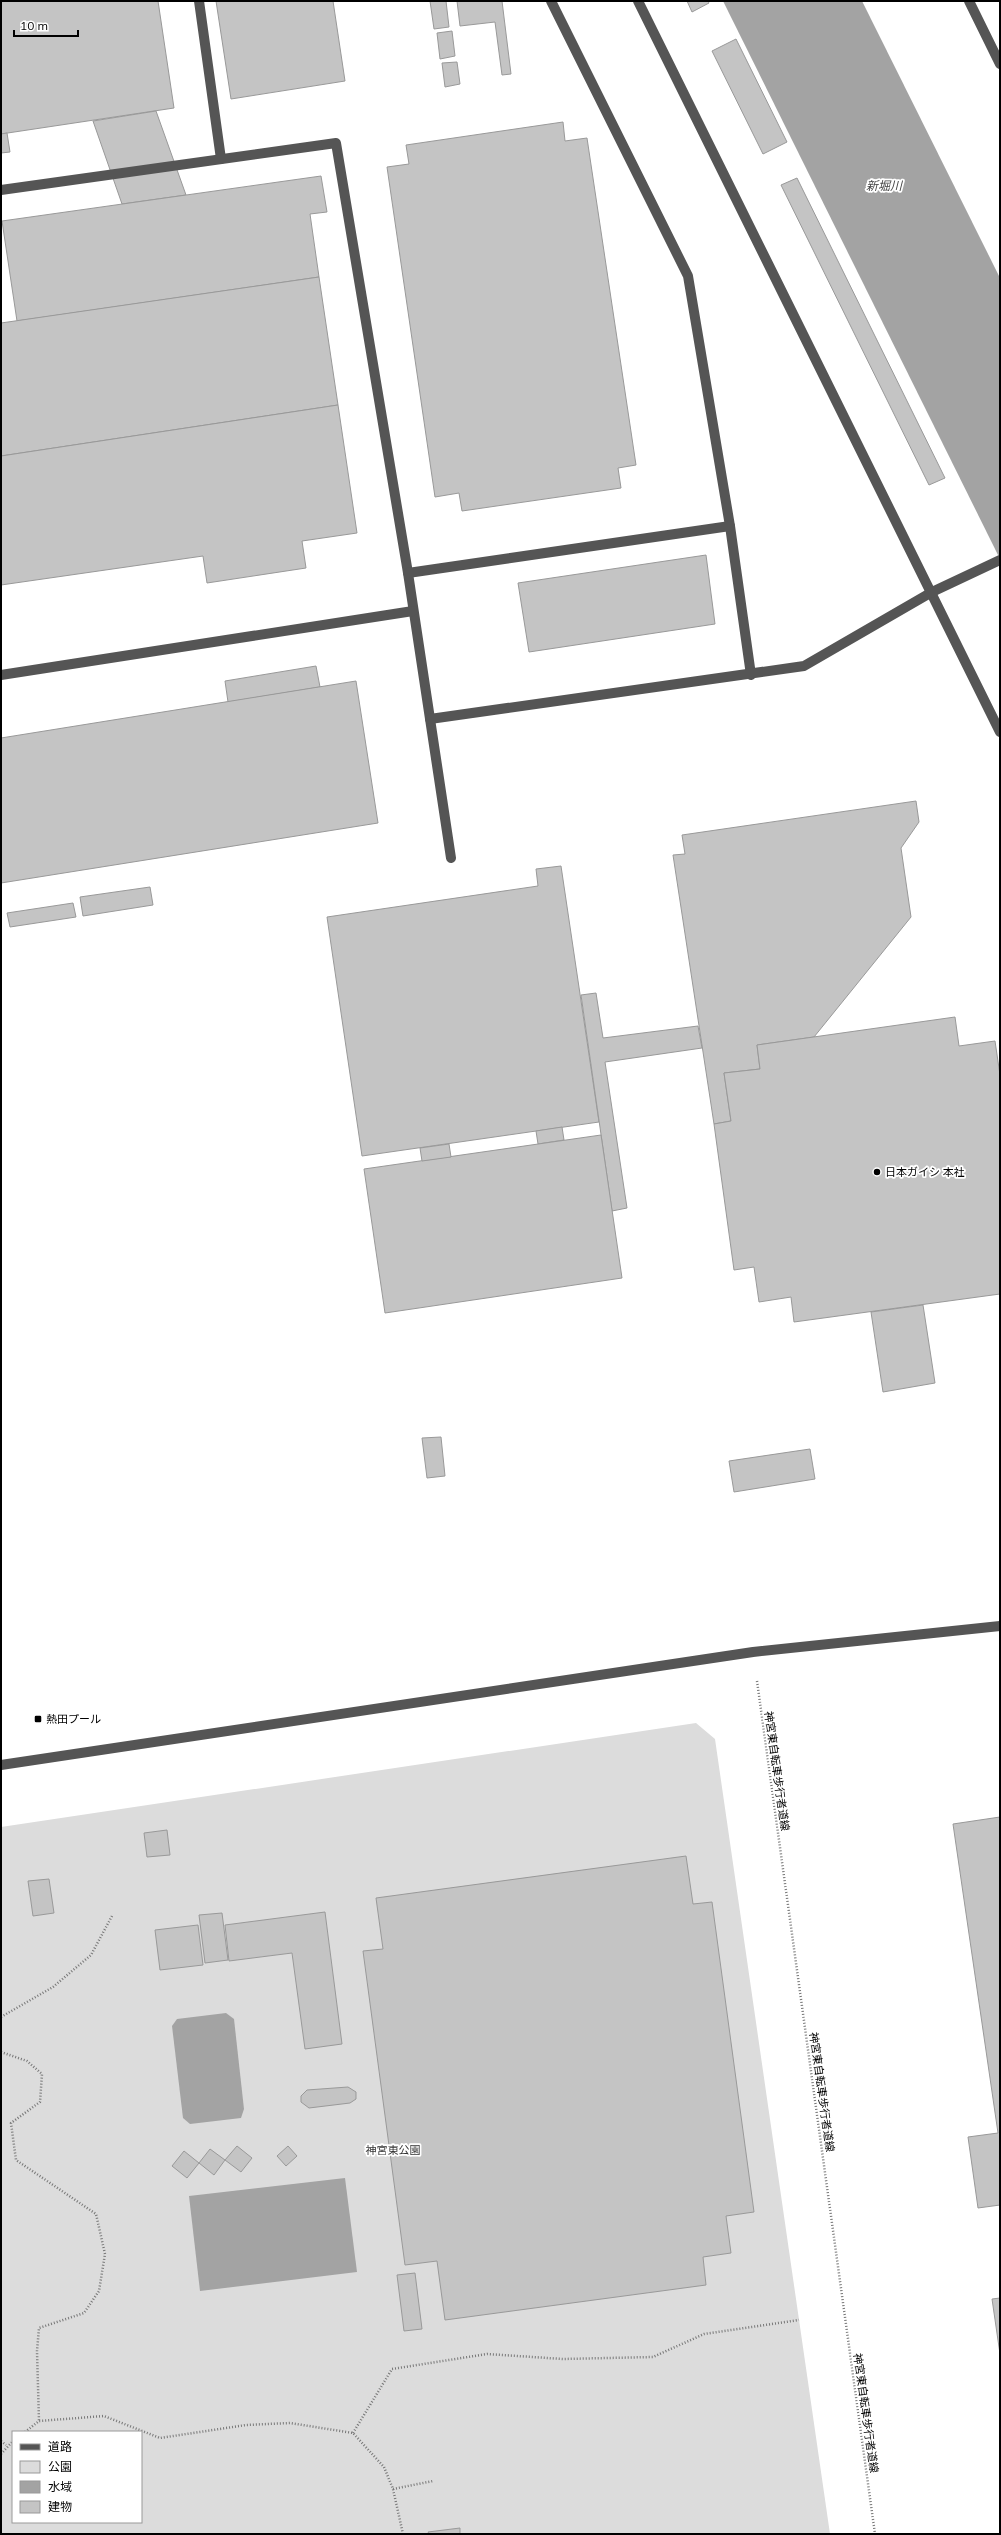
<svg xmlns="http://www.w3.org/2000/svg" width="1001" height="2535" font-family="Mulish,'Noto Sans JP',sans-serif">
  <style>
    .green { fill: #dcdcdc; fill-rule: evenodd }
    .water { fill: #a3a3a3 }
    .building { fill: #c4c4c4; stroke: #999 }
    .lines { fill: none; stroke-linecap: round; stroke-linejoin: round }
    .path { stroke: #777; stroke-width: 2.5; stroke-dasharray: 1 2; stroke-linecap: butt }
    .minor { stroke: #555; stroke-width: 10 }
    .poi-dot { fill: #000; stroke: #fff; stroke-width: 1.5 }
    .labels { text-anchor: middle; dominant-baseline: central; stroke-width: 3.5; stroke-linejoin: round; paint-order: stroke }
    .poi-label { font-size: 11px; fill: #000; stroke: #fff; text-anchor: start }
    .street-label { font-size: 11px; fill: #000; stroke: #fff }
    .park-label { font-size: 11px; fill: #333; stroke: #fff }
    .water-label { font-size: 12px; font-style: italic; fill: #444; stroke: #fff }
  </style>
  <rect width="100%" height="100%" fill="#fff"/>
  <path class="green" d="M 696,1723 L 715,1739 L 830,2534 L 1,2534 L 1,1827 ZM 13,2432 L 141,2432 L 141,2522 L 13,2522 Z"/>
  <g class="water">
    <path d="M 723,1 L 862,1 L 1000,278 L 1000,559 Z"/>
    <path d="M 226,2013 L 234,2019 L 244,2109 L 241,2118 L 190,2124 L 183,2118 L 172,2026 L 177,2019 Z"/>
    <path d="M 345,2178 L 357,2272 L 200,2291 L 189,2196 Z"/>
  </g>
  <g class="building">
    <path d="M 1,1 L 158,1 L 174,108 L 1,134 Z"/>
    <path d="M 216,1 L 333,1 L 345,81 L 231,99 Z"/>
    <path d="M 430,1 L 446,1 L 449,27 L 434,29 Z"/>
    <path d="M 457,1 L 502,1 L 511,74 L 502,75 L 495,22 L 460,26 Z"/>
    <path d="M 687,1 L 708,1 L 709,3 L 692,12 Z"/>
    <path d="M 452,31 L 455,56 L 440,59 L 437,33 Z"/>
    <path d="M 736,39 L 787,142 L 763,154 L 712,51 Z"/>
    <path d="M 457,62 L 460,84 L 445,87 L 442,63 Z"/>
    <path d="M 156,111 L 186,195 L 122,204 L 93,121 Z"/>
    <path d="M 563,122 L 565,141 L 587,138 L 636,465 L 618,468 L 621,488 L 462,511 L 459,493 L 435,497 L 387,167 L 409,164 L 406,145 Z"/>
    <path d="M 7,133 L 10,152 L 1,153 L 1,134 Z"/>
    <path d="M 321,176 L 327,212 L 310,214 L 319,277 L 17,321 L 2,221 Z"/>
    <path d="M 797,178 L 945,478 L 929,485 L 781,185 Z"/>
    <path d="M 319,277 L 338,405 L 1,456 L 1,323 Z"/>
    <path d="M 338,405 L 357,533 L 302,541 L 306,568 L 207,583 L 203,556 L 1,585 L 1,456 Z"/>
    <path d="M 706,555 L 715,624 L 529,652 L 518,583 Z"/>
    <path d="M 316,666 L 320,687 L 228,702 L 225,681 Z"/>
    <path d="M 356,681 L 378,823 L 1,883 L 1,738 Z"/>
    <path d="M 916,801 L 919,822 L 901,848 L 911,917 L 814,1037 L 757,1045 L 760,1069 L 724,1073 L 731,1121 L 714,1124 L 673,855 L 685,854 L 682,835 Z"/>
    <path d="M 561,866 L 599,1122 L 362,1156 L 327,917 L 538,886 L 536,869 Z"/>
    <path d="M 150,887 L 153,905 L 83,916 L 80,897 Z"/>
    <path d="M 73,903 L 76,917 L 10,927 L 7,913 Z"/>
    <path d="M 596,993 L 603,1038 L 698,1026 L 702,1048 L 605,1062 L 627,1208 L 612,1211 L 581,995 Z"/>
    <path d="M 955,1017 L 959,1046 L 995,1041 L 1000,1075 L 1000,1294 L 794,1322 L 791,1297 L 759,1302 L 754,1267 L 734,1270 L 714,1124 L 731,1121 L 724,1073 L 760,1069 L 757,1045 Z"/>
    <path d="M 562,1127 L 564,1140 L 538,1144 L 536,1131 Z"/>
    <path d="M 601,1135 L 622,1278 L 385,1313 L 364,1169 Z"/>
    <path d="M 449,1144 L 451,1157 L 422,1161 L 420,1148 Z"/>
    <path d="M 923,1305 L 935,1383 L 883,1392 L 871,1312 Z"/>
    <path d="M 441,1437 L 445,1476 L 427,1478 L 422,1438 Z"/>
    <path d="M 810,1449 L 815,1479 L 734,1492 L 729,1461 Z"/>
    <path d="M 1000,1817 L 1000,2205 L 978,2208 L 968,2137 L 998,2133 L 953,1824 Z"/>
    <path d="M 167,1830 L 170,1855 L 147,1857 L 144,1833 Z"/>
    <path d="M 686,1856 L 693,1904 L 712,1902 L 754,2212 L 726,2216 L 731,2253 L 703,2257 L 706,2285 L 445,2320 L 437,2261 L 405,2265 L 363,1951 L 383,1949 L 376,1898 Z"/>
    <path d="M 49,1879 L 54,1913 L 33,1916 L 28,1881 Z"/>
    <path d="M 325,1912 L 342,2044 L 305,2049 L 292,1953 L 229,1961 L 225,1925 Z"/>
    <path d="M 222,1913 L 228,1960 L 205,1963 L 199,1915 Z"/>
    <path d="M 198,1925 L 203,1965 L 160,1970 L 155,1930 Z"/>
    <path d="M 348,2087 L 356,2092 L 356,2099 L 350,2103 L 309,2108 L 301,2102 L 301,2096 L 307,2090 Z"/>
    <path d="M 237,2146 L 252,2158 L 241,2172 L 225,2160 Z"/>
    <path d="M 288,2146 L 297,2156 L 286,2166 L 277,2156 Z"/>
    <path d="M 210,2149 L 225,2160 L 214,2175 L 199,2163 Z"/>
    <path d="M 184,2151 L 199,2163 L 187,2178 L 172,2166 Z"/>
    <path d="M 415,2273 L 422,2329 L 404,2331 L 397,2275 Z"/>
    <path d="M 1000,2298 L 1000,2354 L 992,2299 Z"/>
    <path d="M 460,2528 L 460,2534 L 429,2534 L 428,2532 Z"/>
  </g>
  <g class="lines">
    <g class="path">
      <path d="M 757,1681 L 875,2534"/>
      <path d="M 1,2017 L 53,1987 L 91,1955 L 112,1916"/>
      <path d="M 1,2052 L 27,2061 L 42,2074 L 40,2102 L 11,2123 L 16,2160 L 96,2214 L 105,2254 L 99,2291 L 84,2313 L 39,2328 L 37,2351 L 39,2421"/>
      <path d="M 25,2432 L 39,2421 L 104,2416 L 160,2438 L 246,2425 L 290,2423 L 353,2433 L 384,2467 L 393,2489 L 403,2534"/>
      <path d="M 353,2433 L 392,2369 L 487,2354 L 563,2359 L 653,2357 L 704,2334 L 799,2320"/>
      <path d="M 1,2441 L 6,2445"/>
      <path d="M 1,2454 L 13,2441"/>
      <path d="M 393,2489 L 433,2481"/>
    </g>
    <g class="minor">
      <path d="M 199,1 L 221,159"/>
      <path d="M 551,1 L 688,276 L 730,526 L 751,675"/>
      <path d="M 638,1 L 1000,732"/>
      <path d="M 969,1 L 1000,64"/>
      <path d="M 1,190 L 336,143 L 408,573 L 451,858"/>
      <path d="M 408,573 L 730,526"/>
      <path d="M 1,675 L 413,611"/>
      <path d="M 430,719 L 804,666 L 932,592 L 1000,560"/>
      <path d="M 1,1765 L 753,1652 L 1000,1626"/>
    </g>
  </g>
  <g class="poi-dot">
    <circle cx="877" cy="1172" r="4"/>
    <rect x="34" y="1715" width="8" height="8" rx="2"/>
  </g>
  <g class="labels">
    <g class="poi-label">
      <text x="885" y="1172">日本ガイシ 本社</text>
      <text x="46" y="1719">熱田プール</text>
    </g>
    <g class="street-label">
      <text transform="translate(777 1771) rotate(82)">神宮東自転車歩行者道線</text>
      <text transform="translate(822 2092) rotate(82)">神宮東自転車歩行者道線</text>
      <text transform="translate(866 2413) rotate(82)">神宮東自転車歩行者道線</text>
    </g>
    <g class="park-label">
      <text x="393" y="2150">神宮東公園</text>
    </g>
    <g class="water-label">
      <text x="884" y="185">新堀川</text>
    </g>
  </g>
  <rect width="1001" height="2535" fill="none" stroke="#000000" stroke-width="4"/>
  <rect x="12" y="2431" width="130" height="92" fill="#ffffff" stroke="#999999"/>
  <rect x="20" y="2444" width="20" height="6" fill="#555555" stroke="#999999"/>
  <text x="48" y="2451" font-size="12" fill="#000000">道路</text>
  <rect x="20" y="2461" width="20" height="12" fill="#dcdcdc" stroke="#999999"/>
  <text x="48" y="2471" font-size="12" fill="#000000">公園</text>
  <rect x="20" y="2481" width="20" height="12" fill="#a3a3a3" stroke="#999999"/>
  <text x="48" y="2491" font-size="12" fill="#000000">水域</text>
  <rect x="20" y="2501" width="20" height="12" fill="#c4c4c4" stroke="#999999"/>
  <text x="48" y="2511" font-size="12" fill="#000000">建物</text>
  <path d="M14 30v6h64v-6" fill="none" stroke="#000000" stroke-width="2"/>
  <text x="20" y="30" font-size="12" fill="#000000" stroke="#ffffff" stroke-width="3" paint-order="stroke">10 m</text>
</svg>
